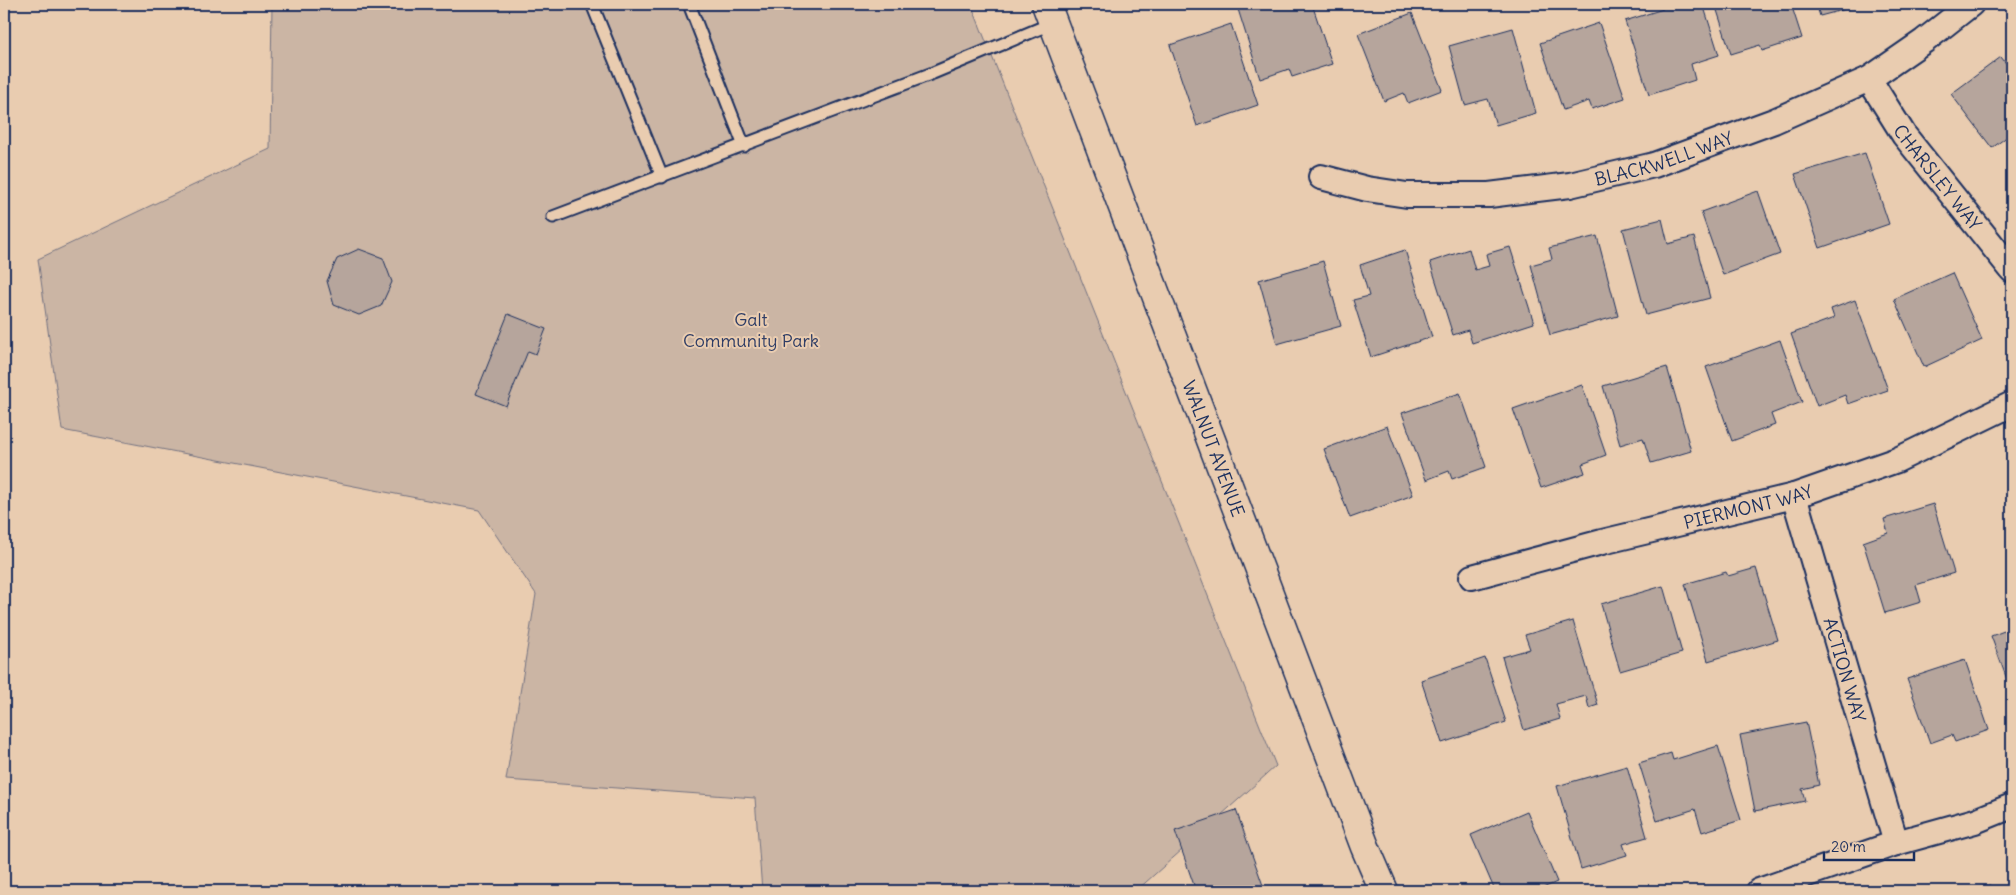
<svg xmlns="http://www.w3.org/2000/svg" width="2016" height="895" font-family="Delius,sans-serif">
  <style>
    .green { fill: #cbb5a4; stroke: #737281 }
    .building { fill: #b6a59c; stroke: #1b2f5e }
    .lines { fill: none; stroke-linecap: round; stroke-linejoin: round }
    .lane-casing { stroke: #1b2f5e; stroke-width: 15 }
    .street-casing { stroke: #1b2f5e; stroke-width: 28 }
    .secondary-casing { stroke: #1b2f5e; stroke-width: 31 }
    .lane { stroke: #e9ccb0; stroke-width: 11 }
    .street { stroke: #e9ccb0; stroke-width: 24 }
    .secondary { stroke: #e9ccb0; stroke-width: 28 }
    .labels { text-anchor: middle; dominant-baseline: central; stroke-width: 4; stroke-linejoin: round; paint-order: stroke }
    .street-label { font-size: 18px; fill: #1b2f5e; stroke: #e9ccb0 }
    .park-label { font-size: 18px; fill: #2d3c65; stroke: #e9ccb0 }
  </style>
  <rect width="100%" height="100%" fill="#e9ccb0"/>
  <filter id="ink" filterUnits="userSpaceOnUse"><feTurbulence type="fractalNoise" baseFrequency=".02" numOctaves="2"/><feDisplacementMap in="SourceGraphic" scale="10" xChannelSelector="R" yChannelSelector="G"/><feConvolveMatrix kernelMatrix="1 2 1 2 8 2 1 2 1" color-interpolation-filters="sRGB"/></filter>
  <g filter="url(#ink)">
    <path class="green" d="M 272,4 L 971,4 L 1276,766 L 1136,891 L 762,891 L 755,798 L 506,780 L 536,594 L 479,510 L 62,430 L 38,259 L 270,149 Z"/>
    <g class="building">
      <path d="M 1245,4 L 1312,4 L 1332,64 L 1292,77 L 1289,69 L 1260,79 L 1237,6 Z"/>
      <path d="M 1661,4 L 1703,4 L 1719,55 L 1691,64 L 1695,80 L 1649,95 L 1625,21 L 1663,9 Z"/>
      <path d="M 1715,4 L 1791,4 L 1802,38 L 1762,51 L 1760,45 L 1731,54 Z"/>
      <path d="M 1816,4 L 1865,4 L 1820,16 Z"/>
      <path d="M 1412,13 L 1442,90 L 1408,103 L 1404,93 L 1384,101 L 1358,34 Z"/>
      <path d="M 1599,23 L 1625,98 L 1592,109 L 1589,101 L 1563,110 L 1540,43 Z"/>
      <path d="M 1231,24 L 1258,105 L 1197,126 L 1170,45 Z"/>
      <path d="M 1513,28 L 1536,113 L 1496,125 L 1488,99 L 1465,105 L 1449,46 Z"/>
      <path d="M 2001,57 L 2012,71 L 2012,133 L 1992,148 L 1951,94 Z"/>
      <path d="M 1865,153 L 1889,224 L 1820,248 L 1795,174 Z"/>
      <path d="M 1758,191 L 1780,254 L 1723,275 L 1701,212 Z"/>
      <path d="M 1662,219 L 1668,244 L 1694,237 L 1710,298 L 1646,315 L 1623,229 Z"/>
      <path d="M 1597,236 L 1618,316 L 1550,335 L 1531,265 L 1552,259 L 1549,248 Z"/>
      <path d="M 1510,247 L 1534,323 L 1472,343 L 1468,330 L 1453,335 L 1430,262 L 1469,249 L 1475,270 L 1489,266 L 1486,254 Z"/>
      <path d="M 359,249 L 383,258 L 392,282 L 381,306 L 359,315 L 334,305 L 327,281 L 337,259 Z"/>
      <path d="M 1405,250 L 1432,337 L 1371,357 L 1353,300 L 1369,296 L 1360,265 Z"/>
      <path d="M 1323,261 L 1341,326 L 1277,344 L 1259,280 Z"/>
      <path d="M 1952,273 L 1982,340 L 1924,367 L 1894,299 Z"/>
      <path d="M 1855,300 L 1888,390 L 1848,404 L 1845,395 L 1817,406 L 1791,334 L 1834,318 L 1831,309 Z"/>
      <path d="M 508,314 L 546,329 L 536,354 L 528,351 L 506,406 L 476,394 Z"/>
      <path d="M 1780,340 L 1802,402 L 1771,414 L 1775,425 L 1732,441 L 1706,367 Z"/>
      <path d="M 1667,367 L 1691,451 L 1651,463 L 1643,438 L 1620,445 L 1603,386 Z"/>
      <path d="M 1582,385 L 1606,455 L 1582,464 L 1585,473 L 1541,488 L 1513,409 Z"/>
      <path d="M 1460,393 L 1486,467 L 1452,479 L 1449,471 L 1426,480 L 1402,413 Z"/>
      <path d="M 1387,426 L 1413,495 L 1350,518 L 1324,449 Z"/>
      <path d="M 1933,504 L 1954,573 L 1916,585 L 1921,602 L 1885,613 L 1863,542 L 1888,533 L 1884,519 Z"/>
      <path d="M 1756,568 L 1778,640 L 1708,661 L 1685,584 L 1726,572 L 1728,576 Z"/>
      <path d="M 1663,586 L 1682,653 L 1620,671 L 1601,604 Z"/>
      <path d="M 1573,621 L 1598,705 L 1589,708 L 1586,696 L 1556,704 L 1560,719 L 1524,730 L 1502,657 L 1530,649 L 1525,635 Z"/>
      <path d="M 2012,628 L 2012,693 L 1991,636 Z"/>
      <path d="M 1485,658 L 1506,722 L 1442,743 L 1421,680 Z"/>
      <path d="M 1965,660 L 1989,730 L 1955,742 L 1952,735 L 1930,743 L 1907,679 Z"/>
      <path d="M 1806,722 L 1819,785 L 1802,789 L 1805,801 L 1755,811 L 1740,735 Z"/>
      <path d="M 1718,746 L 1741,820 L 1702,832 L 1695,809 L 1657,821 L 1639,763 L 1671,753 L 1673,760 Z"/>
      <path d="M 1627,766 L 1647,837 L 1623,844 L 1627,855 L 1581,869 L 1557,786 Z"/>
      <path d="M 1236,810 L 1265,891 L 1196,891 L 1175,831 Z"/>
      <path d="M 1527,811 L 1557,882 L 1536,891 L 1523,891 L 1522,888 L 1513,891 L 1495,891 L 1471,835 Z"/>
      <path d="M 1990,885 L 1992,891 L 1961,891 Z"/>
    </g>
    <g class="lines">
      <g class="lane-casing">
        <g id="lane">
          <path d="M 592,4 L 662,177"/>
          <path d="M 689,4 L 744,146"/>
          <path d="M 553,217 L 933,73 L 1053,23"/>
        </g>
      </g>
      <g class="street-casing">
        <g id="street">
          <path id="s1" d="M 1869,79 L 1904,135 L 2012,270"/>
          <path id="s2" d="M 1321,177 L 1367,189 L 1407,195 L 1489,195 L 1570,185 L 1654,165 L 1774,121 L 1869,79 L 1924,41 L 1971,4"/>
          <path id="s3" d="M 1794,496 L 1896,843"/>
          <path id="s4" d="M 1472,577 L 1602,542 L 1794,496 L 1897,460 L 2012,404"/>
          <path d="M 1759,891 L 1896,843 L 1975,821 L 2012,806"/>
        </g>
      </g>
      <g class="secondary-casing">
        <g id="secondary">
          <path id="s5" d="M 1046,4 L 1365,847 L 1384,891"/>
        </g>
      </g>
      <use href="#lane" class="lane"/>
      <use href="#street" class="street"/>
      <use href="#secondary" class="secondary"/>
    </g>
  </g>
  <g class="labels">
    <g class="street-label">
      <text stroke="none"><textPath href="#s2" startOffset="349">BLACKWELL WAY</textPath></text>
      <text stroke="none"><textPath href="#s1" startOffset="120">CHARSLEY WAY</textPath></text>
      <text stroke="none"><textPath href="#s5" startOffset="475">WALNUT AVENUE</textPath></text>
      <text stroke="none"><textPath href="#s4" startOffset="285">PIERMONT WAY</textPath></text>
      <text stroke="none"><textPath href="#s3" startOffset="181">ACTION WAY</textPath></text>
    </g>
    <g class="park-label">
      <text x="751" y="319">Galt<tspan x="751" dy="21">Community Park</tspan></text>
    </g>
  </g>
  <rect width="2016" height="895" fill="none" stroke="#e9ccb0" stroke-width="20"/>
  <rect x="10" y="10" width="1996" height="875" fill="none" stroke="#1b2f5e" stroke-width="2" filter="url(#ink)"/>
  <path d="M1824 852v8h90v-8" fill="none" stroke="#1b2f5e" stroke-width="2.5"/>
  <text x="1831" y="852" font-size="15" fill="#1b2f5e" stroke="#e9ccb0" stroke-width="4" paint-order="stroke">20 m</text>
</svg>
